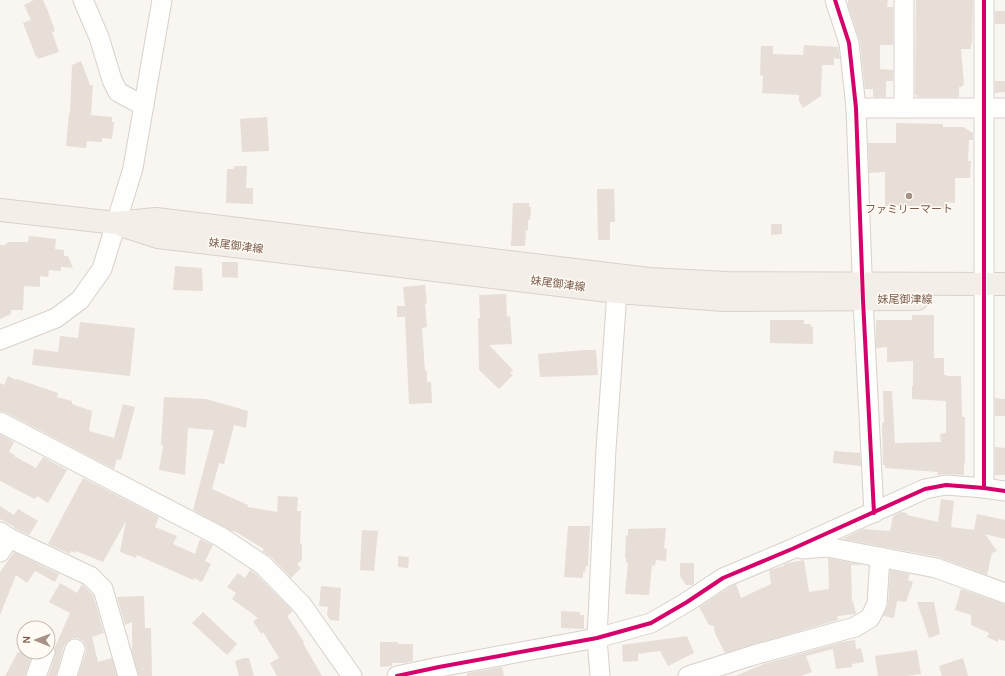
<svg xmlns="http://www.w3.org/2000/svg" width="1005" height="676" font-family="Karla,'Noto Sans JP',sans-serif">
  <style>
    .building { fill: #e6ded7 }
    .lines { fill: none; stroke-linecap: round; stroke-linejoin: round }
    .minor-casing { stroke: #d7d1cb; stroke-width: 21 }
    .major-casing { stroke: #dad1cc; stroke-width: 24 }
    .minor { stroke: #fefefd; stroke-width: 19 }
    .major { stroke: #f3eee8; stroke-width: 22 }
    .cycleway-casing { stroke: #fffaf3; stroke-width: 6 }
    .cycleway { stroke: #d6006c; stroke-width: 4 }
    .poi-dot { fill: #a69286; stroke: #fffaf3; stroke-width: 1.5 }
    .labels { text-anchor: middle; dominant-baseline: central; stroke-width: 3; stroke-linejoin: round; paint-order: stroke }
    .poi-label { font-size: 11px; fill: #7a5c4d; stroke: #fffaf3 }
    .street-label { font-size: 11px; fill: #7a5c4d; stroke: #fffaf3 }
  </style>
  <rect width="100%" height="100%" fill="#f9f5f0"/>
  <g class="building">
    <path d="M 34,0 L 43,0 L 47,9 L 55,31 L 52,32 L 59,52 L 38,59 L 37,56 L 36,57 L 23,23 L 31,20 L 24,5 Z"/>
    <path d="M 848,0 L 888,0 L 887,7 L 893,7 L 893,45 L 880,45 L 880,69 L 893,70 L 893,81 L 886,81 L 886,97 L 873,97 L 873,89 L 865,89 L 860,42 L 848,5 Z"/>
    <path d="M 916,0 L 973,0 L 972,44 L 971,44 L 971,49 L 961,49 L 964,84 L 962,87 L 959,87 L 959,97 L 916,97 L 917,95 L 915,95 Z"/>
    <rect x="995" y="11" width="10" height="13"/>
    <path d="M 804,45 L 838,47 L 840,59 L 834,58 L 834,65 L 822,65 L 821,96 L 803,108 L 799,101 L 799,95 L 762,93 L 763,76 L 760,75 L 761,46 L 773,46 L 773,54 L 803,55 Z"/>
    <path d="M 81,61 L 90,85 L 93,85 L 91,115 L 112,117 L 112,122 L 114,122 L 112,139 L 102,138 L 102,142 L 87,141 L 86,148 L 66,146 L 69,113 L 70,113 L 72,65 Z"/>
    <path d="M 995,81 L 1005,81 L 1005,92 L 995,93 Z"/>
    <path d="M 267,117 L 269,151 L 242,152 L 240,119 Z"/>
    <path d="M 896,123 L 943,124 L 943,127 L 963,127 L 973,133 L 973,140 L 969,140 L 968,161 L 971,161 L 970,178 L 955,178 L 955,203 L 945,202 L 945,209 L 931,209 L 931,206 L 885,206 L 885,172 L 869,173 L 868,143 L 896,143 Z"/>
    <path d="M 234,166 L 247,166 L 246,188 L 253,188 L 253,204 L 226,203 L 227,169 L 234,169 Z"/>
    <path d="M 597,189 L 614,189 L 615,222 L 610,222 L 610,240 L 598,240 Z"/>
    <path d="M 513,203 L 529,203 L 529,207 L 531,207 L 530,220 L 528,220 L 528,230 L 526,230 L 525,246 L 511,246 Z"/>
    <path d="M 771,224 L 782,224 L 782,234 L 771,235 Z"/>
    <path d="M 29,236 L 56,239 L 55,249 L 64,250 L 64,256 L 68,256 L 73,268 L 61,267 L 61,271 L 49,270 L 48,277 L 40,276 L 40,287 L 24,286 L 23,310 L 11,310 L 11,314 L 0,319 L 0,245 L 5,245 L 5,244 L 7,244 L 7,242 L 28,242 Z"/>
    <path d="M 222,262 L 238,262 L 238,278 L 222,277 Z"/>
    <path d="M 175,266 L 202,268 L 203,291 L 173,290 Z"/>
    <path d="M 425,285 L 427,303 L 425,304 L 427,327 L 422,328 L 425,371 L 427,371 L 427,382 L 431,382 L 432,403 L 409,404 L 405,317 L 397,317 L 397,306 L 405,306 L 403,287 Z"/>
    <path d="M 506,294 L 507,317 L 510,316 L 512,344 L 489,345 L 513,370 L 510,373 L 513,375 L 499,389 L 479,370 L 478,318 L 480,318 L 479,295 Z"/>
    <path d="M 912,315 L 934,315 L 934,358 L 944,358 L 944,375 L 947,375 L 947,376 L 961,376 L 962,417 L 965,417 L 965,463 L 964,463 L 964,475 L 947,474 L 937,475 L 938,472 L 885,468 L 885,465 L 883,465 L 882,423 L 884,423 L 883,391 L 892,391 L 895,443 L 941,442 L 940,434 L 946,433 L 946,401 L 912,399 L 912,386 L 913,386 L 913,361 L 887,362 L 887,347 L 876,348 L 876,320 L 912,320 Z"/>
    <path d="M 770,320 L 804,320 L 804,324 L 811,324 L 811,327 L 813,327 L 813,344 L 770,343 Z"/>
    <path d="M 80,322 L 135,328 L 130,376 L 32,365 L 34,349 L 58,352 L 60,336 L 78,338 Z"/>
    <path d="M 585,350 L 596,350 L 598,375 L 540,377 L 538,354 Z"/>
    <path d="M 8,376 L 16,380 L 17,379 L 58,393 L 57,397 L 72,401 L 72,404 L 92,411 L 89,431 L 114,438 L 123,404 L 135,407 L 121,460 L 117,459 L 114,469 L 5,412 L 0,411 L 0,383 L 4,385 Z"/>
    <path d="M 164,397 L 206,399 L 248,411 L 246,428 L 234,425 L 224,464 L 219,463 L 212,489 L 248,505 L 248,507 L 277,512 L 278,496 L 298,497 L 297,511 L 301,511 L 300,543 L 302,544 L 302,560 L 297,564 L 301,568 L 291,578 L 271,557 L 262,551 L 264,549 L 236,532 L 231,531 L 193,510 L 214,430 L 188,428 L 185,475 L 159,470 L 163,446 L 161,445 Z"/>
    <path d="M 995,398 L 1005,399 L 1005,416 L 995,416 Z"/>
    <path d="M 0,434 L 14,442 L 9,452 L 15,455 L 14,456 L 36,468 L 43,457 L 67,470 L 48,503 L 37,496 L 35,499 L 0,481 Z"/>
    <path d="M 995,447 L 1005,448 L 1005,475 L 995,475 Z"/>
    <path d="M 834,451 L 860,453 L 861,466 L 833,463 Z"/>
    <path d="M 83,478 L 159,517 L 155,527 L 177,536 L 173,544 L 195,554 L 200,539 L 213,545 L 205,561 L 211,564 L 202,582 L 194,578 L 193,580 L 137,555 L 136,558 L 120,552 L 126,521 L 103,562 L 76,551 L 75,553 L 71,551 L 70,554 L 48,544 Z"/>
    <path d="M 941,499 L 954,501 L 951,527 L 974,530 L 977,514 L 1005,520 L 1005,539 L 985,534 L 997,551 L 992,553 L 987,575 L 938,557 L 842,539 L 863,529 L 890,531 L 893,516 L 901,512 L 907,513 L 907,515 L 938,522 Z"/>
    <path d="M 0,506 L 14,515 L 18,509 L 38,521 L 29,535 L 14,528 L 14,527 L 0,519 Z"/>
    <path d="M 568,526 L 590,526 L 588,566 L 586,566 L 585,572 L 583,572 L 583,578 L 564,577 Z"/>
    <path d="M 666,528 L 664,548 L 667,549 L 666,561 L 656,560 L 655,566 L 652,565 L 649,595 L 625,594 L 628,563 L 626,563 L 626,558 L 625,558 L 626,536 L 628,535 L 628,529 Z"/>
    <path d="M 362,530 L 378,531 L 374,571 L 360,570 Z"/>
    <path d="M 14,552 L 59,574 L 55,582 L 35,571 L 27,583 L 16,575 L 0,615 L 0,572 Z"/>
    <path d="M 398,556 L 409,557 L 408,568 L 398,567 Z"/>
    <path d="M 828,558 L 863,565 L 851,565 L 852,601 L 853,601 L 856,614 L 837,616 L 838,620 L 725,653 L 715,633 L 714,626 L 709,625 L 699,607 L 728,588 L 736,584 L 741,598 L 771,584 L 769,570 L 784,566 L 784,564 L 788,563 L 804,560 L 809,592 L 829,589 Z"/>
    <path d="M 680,563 L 694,563 L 694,584 L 692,585 L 686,585 L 680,576 Z"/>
    <path d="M 250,570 L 256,574 L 293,611 L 287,616 L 304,642 L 303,643 L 322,676 L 277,676 L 270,663 L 279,658 L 263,632 L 261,634 L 253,621 L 258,618 L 232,599 L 236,593 L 227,587 L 238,573 L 245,578 Z"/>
    <path d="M 890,570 L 910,574 L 908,580 L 913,582 L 906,602 L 897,601 L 894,618 L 883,616 L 888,605 Z"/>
    <path d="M 60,583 L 77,593 L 82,584 L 93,595 L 104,633 L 92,637 L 98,662 L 112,658 L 117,676 L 78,676 L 86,652 L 86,647 L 83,641 L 78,638 L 73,638 L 68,641 L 64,646 L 56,676 L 48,676 L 55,656 L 55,647 L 70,613 L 49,602 Z"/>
    <path d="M 321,586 L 341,588 L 339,621 L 330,620 L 327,615 L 328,607 L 319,606 Z"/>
    <path d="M 961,589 L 1005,604 L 1005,641 L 998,639 L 998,642 L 987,637 L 989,633 L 971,625 L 971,615 L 955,610 Z"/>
    <path d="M 144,596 L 145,628 L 151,628 L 152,676 L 139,676 L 132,652 L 132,622 L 125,625 L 117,597 Z"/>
    <path d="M 917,602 L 934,602 L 940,634 L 929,638 Z"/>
    <path d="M 561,611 L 580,612 L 580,615 L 584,615 L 584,629 L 561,628 Z"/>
    <path d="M 203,612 L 237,644 L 227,655 L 192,623 Z"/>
    <path d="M 687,636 L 694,653 L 668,666 L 660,651 L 638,654 L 638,661 L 623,662 L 622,645 Z"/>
    <path d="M 855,640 L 856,649 L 861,648 L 864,662 L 852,664 L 852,667 L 836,669 L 833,649 L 806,656 L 812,672 L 801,676 L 735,676 L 764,664 L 842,642 Z"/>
    <path d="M 380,642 L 398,642 L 398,644 L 413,644 L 413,661 L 405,663 L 392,663 L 392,666 L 380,667 Z"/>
    <path d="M 917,650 L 921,674 L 907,676 L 878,676 L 875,656 Z"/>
    <path d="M 18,652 L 33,652 L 25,676 L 5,676 Z"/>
    <path d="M 244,658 L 249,658 L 254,676 L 239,676 L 235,661 Z"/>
    <path d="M 963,658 L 968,676 L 942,676 L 939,666 Z"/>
    <path d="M 502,667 L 504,676 L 467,676 L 467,673 Z"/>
  </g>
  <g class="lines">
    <g class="minor-casing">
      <g id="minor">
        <path d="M 83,0 L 99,37 L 112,80 L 118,92 L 144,106"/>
        <path d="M 835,0 L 849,43 L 856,108 L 863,300 L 874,513"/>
        <path d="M 984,0 L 984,488"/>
        <path d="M 856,108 L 1005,108"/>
        <path d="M 904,108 L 904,0"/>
        <path d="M 0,340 L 56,318 L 80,300 L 102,269 L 133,168 L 162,0"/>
        <path d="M 0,422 L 221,537 L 263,565 L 302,605 L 352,676"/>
        <path d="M 0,532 L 9,538 L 90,576 L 103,589 L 128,676"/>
        <path d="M 802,549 L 827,547 L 936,568 L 1005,593"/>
        <path d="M 0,552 L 9,538"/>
        <path d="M 36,676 L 45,652"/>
        <path d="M 67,676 L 75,649"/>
        <path d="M 397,676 L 439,667 L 597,638 L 651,623 L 687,602 L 723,578 L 792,549 L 925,489 L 946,485 L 984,488 L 1005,491"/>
        <path d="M 600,676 L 597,638 L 606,449 L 618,278"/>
        <path d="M 688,676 L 754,655 L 855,627 L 870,618 L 877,604 L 880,557"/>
      </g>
    </g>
    <g class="major-casing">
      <g id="major">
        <path d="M 0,210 L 116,223 L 156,219 L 649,279 L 727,283 L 1005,284"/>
        <path d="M 124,226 L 158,237 L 617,292 L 724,300 L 917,299"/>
      </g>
    </g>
    <use href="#minor" class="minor"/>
    <use href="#major" class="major"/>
    <g class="cycleway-casing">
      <g id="cycleway">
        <path d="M 835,0 L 849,43 L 856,108 L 863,300 L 874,513"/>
        <path d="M 984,0 L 984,488"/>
        <path d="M 397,676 L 439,667 L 597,638 L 651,623 L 687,602 L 723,578 L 792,549 L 925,489 L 946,485 L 984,488 L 1005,491"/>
      </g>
    </g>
    <use href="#cycleway" class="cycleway"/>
  </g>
  <circle class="poi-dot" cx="909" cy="196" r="4"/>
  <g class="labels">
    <g class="poi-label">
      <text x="909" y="209">ファミリーマート</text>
    </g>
    <g class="street-label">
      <text transform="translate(236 246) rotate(7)">妹尾御津線</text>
      <text transform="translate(558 284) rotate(7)">妹尾御津線</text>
      <text x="905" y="299">妹尾御津線</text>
    </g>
  </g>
  <g transform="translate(36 640) rotate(271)"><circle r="19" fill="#fffaf3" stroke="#cabbb1"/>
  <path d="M0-3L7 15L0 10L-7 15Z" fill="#a69286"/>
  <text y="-6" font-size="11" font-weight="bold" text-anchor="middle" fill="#7a5c4d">N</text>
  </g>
</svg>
